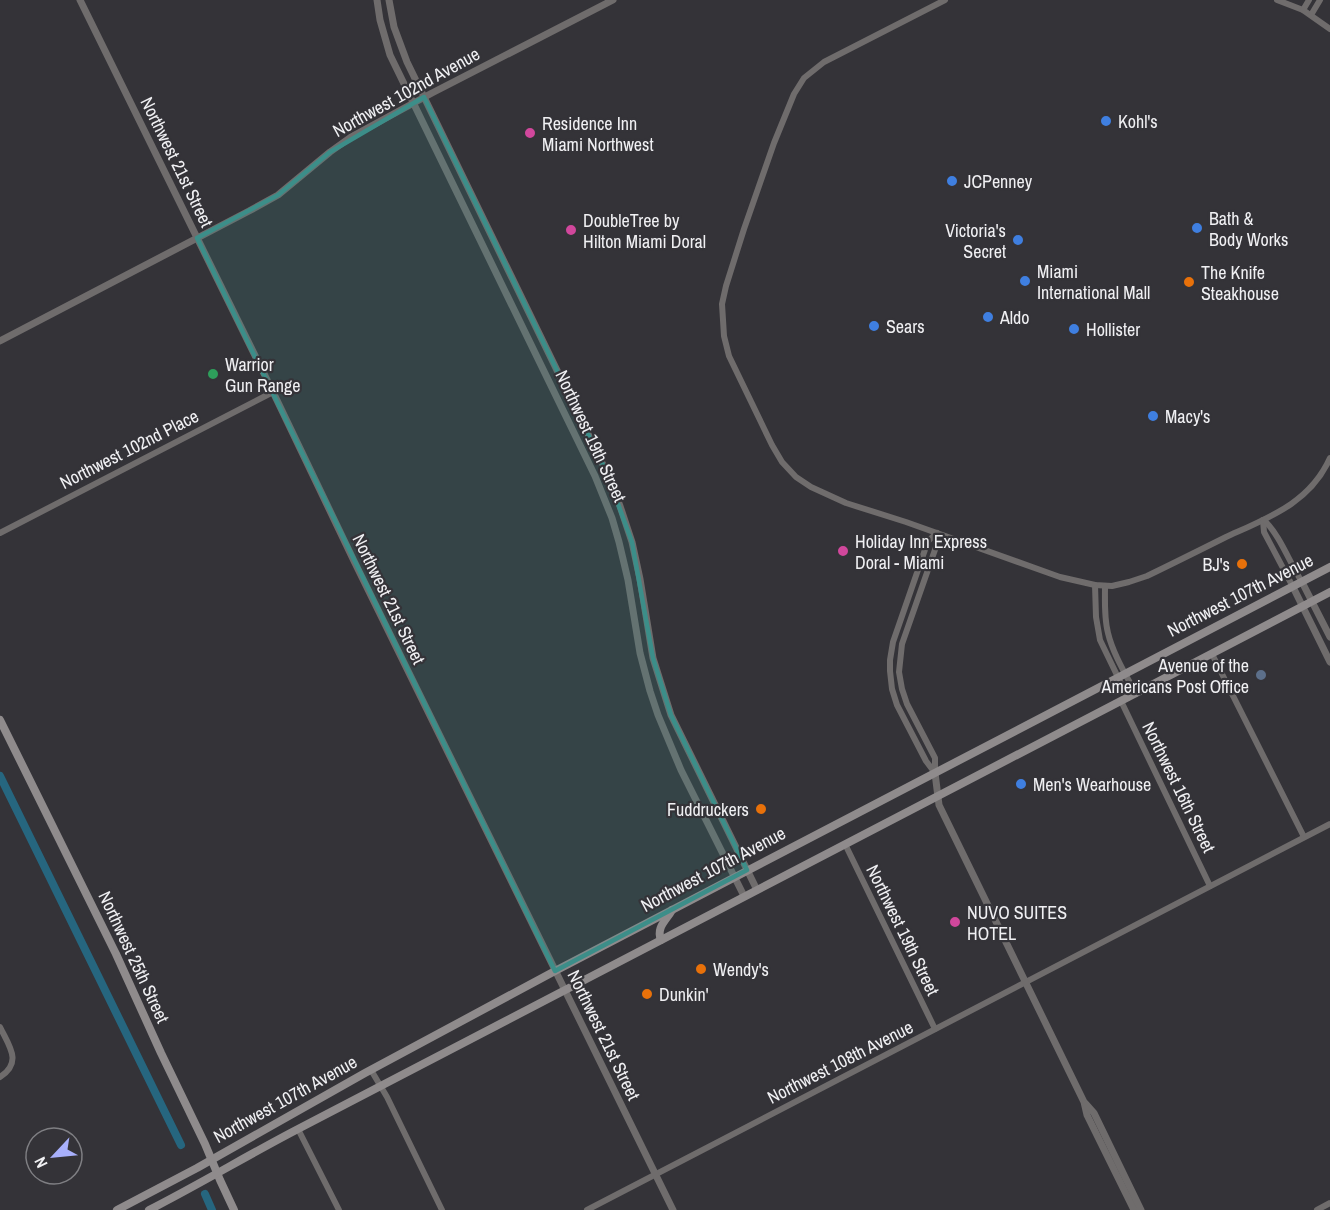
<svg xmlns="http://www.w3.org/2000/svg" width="1330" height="1210" font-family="'Archivo Narrow',sans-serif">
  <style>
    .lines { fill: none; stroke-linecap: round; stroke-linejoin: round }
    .canal { stroke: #26667f; stroke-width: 8 }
    .minor { stroke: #6f6c6c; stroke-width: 6 }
    .tertiary { stroke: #6f6c6c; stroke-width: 7 }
    .secondary { stroke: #8f8b8c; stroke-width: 8 }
    .marked { fill: #3c8e89; fill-opacity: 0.2; stroke: #3c8e89; stroke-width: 4.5; stroke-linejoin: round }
    .shop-dot { fill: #3f7fe0; stroke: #343338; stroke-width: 2 }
    .hotel-dot { fill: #d1479c; stroke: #343338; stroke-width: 2 }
    .food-dot { fill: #e8710a; stroke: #343338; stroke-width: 2 }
    .leisure-dot { fill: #2e9e5b; stroke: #343338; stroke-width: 2 }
    .service-dot { fill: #5c6f8a; stroke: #343338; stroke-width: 2 }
    .labels { text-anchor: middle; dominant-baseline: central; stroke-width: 4.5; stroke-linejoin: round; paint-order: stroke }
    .street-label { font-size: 18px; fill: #f0f0f3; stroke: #343338 }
    .poi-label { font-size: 18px; fill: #f0f0f3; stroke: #343338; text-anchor: start }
  </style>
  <rect width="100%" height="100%" fill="#343338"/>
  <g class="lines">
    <g class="canal">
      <path d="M 0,776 L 181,1145"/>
      <path d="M 205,1194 L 212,1210"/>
    </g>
    <g class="minor">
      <path d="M 945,0 L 824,62 L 804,78 L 794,94 L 774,143 L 744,229 L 726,286 L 722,304 L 724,336 L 729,356 L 772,445 L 782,462 L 796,477 L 811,487 L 846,503 L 906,522 L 1060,577 L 1095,585 L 1112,586 L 1129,582 L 1147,576 C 1174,563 1200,550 1226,537 C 1268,518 1310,503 1330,458"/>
      <path d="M 1277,0 L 1303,10 L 1330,29"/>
      <path d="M 1303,10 L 1309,0"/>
      <path d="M 1311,15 L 1320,0"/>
      <path d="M 1263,520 L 1264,532 L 1293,587"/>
      <path d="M 1264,520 C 1281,537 1289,562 1302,582"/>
      <path d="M 0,533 L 273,392"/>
      <path d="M 1095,585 L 1096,617 L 1100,640 L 1128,698"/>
      <path d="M 1105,586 C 1105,602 1104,618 1108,633 C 1113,654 1126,675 1136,694"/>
      <path d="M 1212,654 L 1304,837"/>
      <path d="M 1121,701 L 1210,886"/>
      <path d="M 935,773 L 926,761 L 897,705 L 892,689 L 890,671 L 890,660 L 893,642 L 928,541 L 937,533"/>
      <path d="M 935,773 L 935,758 L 907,704 L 902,689 L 899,672 L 902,644 L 937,544 L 937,533"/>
      <path d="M 845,844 L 935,1029"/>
      <path d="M 0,1027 C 9,1046 23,1062 0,1077"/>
      <path d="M 371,1070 L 387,1097 L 442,1210"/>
      <path d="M 298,1129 L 339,1210"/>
      <path d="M 587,1210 L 1330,824"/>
      <path d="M 1317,1210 L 1330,1203"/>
    </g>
    <g class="tertiary">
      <path d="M 80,0 L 273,392 L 354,561 L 673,1210"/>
      <path d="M 377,0 L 380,20 L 390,55 L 595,476 L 612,518 L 619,542 L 628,580 L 640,653 L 650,691 L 658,715 L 681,770 L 744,896"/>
      <path d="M 389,0 L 394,27 L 407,62 L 606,471 L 620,506 L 632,542 L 640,579 L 653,658 L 671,715 L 757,890"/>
      <path d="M 0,341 L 249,211 L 278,195 L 330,152 L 351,137 L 432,93 L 613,0"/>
      <path d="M 1302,582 L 1330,637"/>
      <path d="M 1293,587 L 1330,662"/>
      <path d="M 935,773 L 939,805 L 1084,1102 L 1087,1115 L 1134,1210"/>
      <path d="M 1086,1104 L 1094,1113 L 1141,1210"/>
    </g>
    <g class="secondary">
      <path d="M 0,720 L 116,954 L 161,1053 L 205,1144 L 220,1180 L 234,1210"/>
      <path d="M 661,940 C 656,927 666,921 672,910"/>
      <path d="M 117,1210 L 197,1168 L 365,1073 L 555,971 L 1330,567"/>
      <path d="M 149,1210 C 200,1184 248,1155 298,1129 L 1330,592"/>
    </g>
  </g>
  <path class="marked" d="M 424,97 L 606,471 L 632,542 L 653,658 L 671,715 L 747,870 L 555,971 L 197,238 L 278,195 L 330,152 Z"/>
  <g class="shop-dot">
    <circle cx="1106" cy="121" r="6"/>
    <circle cx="952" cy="181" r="6"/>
    <circle cx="1197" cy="228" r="6"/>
    <circle cx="1018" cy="240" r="6"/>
    <circle cx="1025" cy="281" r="6"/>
    <circle cx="988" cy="317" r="6"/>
    <circle cx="874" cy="326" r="6"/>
    <circle cx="1074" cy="329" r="6"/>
    <circle cx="1153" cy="416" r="6"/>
    <circle cx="1021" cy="784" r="6"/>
  </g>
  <g class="hotel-dot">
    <circle cx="530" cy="133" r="6"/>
    <circle cx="571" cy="230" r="6"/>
    <circle cx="843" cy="551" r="6"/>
    <circle cx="955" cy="922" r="6"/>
  </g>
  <g class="food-dot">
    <circle cx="1189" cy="282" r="6"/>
    <circle cx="1242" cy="564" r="6"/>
    <circle cx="761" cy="809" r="6"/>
    <circle cx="701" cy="969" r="6"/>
    <circle cx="647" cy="994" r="6"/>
  </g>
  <circle class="leisure-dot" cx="213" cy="374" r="6"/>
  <circle class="service-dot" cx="1261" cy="675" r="6"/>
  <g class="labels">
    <g class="street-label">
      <text transform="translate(406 92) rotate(-29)">Northwest 102nd Avenue</text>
      <text transform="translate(177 162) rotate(64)">Northwest 21st Street</text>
      <text transform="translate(591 436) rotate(65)">Northwest 19th Street</text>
      <text transform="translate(129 449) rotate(-27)">Northwest 102nd Place</text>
      <text transform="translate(1240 595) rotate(-27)">Northwest 107th Avenue</text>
      <text transform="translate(389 599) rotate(64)">Northwest 21st Street</text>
      <text transform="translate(1179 787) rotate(64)">Northwest 16th Street</text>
      <text transform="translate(713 869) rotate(-28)">Northwest 107th Avenue</text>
      <text transform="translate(903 930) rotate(64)">Northwest 19th Street</text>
      <text transform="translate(134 957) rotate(65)">Northwest 25th Street</text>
      <text transform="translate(604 1035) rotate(64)">Northwest 21st Street</text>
      <text transform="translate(840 1062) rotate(-27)">Northwest 108th Avenue</text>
      <text transform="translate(285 1099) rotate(-29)">Northwest 107th Avenue</text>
    </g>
    <g class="poi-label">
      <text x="1118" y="121">Kohl's</text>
      <text x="542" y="123">Residence Inn<tspan x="542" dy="21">Miami Northwest</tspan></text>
      <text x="964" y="181">JCPenney</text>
      <text x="1209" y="218">Bath &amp;<tspan x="1209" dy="21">Body Works</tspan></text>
      <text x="583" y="220">DoubleTree by<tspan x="583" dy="21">Hilton Miami Doral</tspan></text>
      <text x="1006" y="230" text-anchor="end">Victoria's<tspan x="1006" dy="21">Secret</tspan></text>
      <text x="1037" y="271">Miami<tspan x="1037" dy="21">International Mall</tspan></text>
      <text x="1201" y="272">The Knife<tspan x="1201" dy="21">Steakhouse</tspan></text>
      <text x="1000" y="317">Aldo</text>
      <text x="886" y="326">Sears</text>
      <text x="1086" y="329">Hollister</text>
      <text x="225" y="364">Warrior<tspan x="225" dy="21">Gun Range</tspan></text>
      <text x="1165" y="416">Macy's</text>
      <text x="855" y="541">Holiday Inn Express<tspan x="855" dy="21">Doral - Miami</tspan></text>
      <text x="1230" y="564" text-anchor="end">BJ's</text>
      <text x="1249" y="665" text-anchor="end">Avenue of the<tspan x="1249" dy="21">Americans Post Office</tspan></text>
      <text x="1033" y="784">Men's Wearhouse</text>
      <text x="749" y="809" text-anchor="end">Fuddruckers</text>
      <text x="967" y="912">NUVO SUITES<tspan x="967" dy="21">HOTEL</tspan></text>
      <text x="713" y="969">Wendy's</text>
      <text x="659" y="994">Dunkin'</text>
    </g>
  </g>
  <g transform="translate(54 1156) rotate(244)"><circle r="28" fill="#343338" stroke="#7f7f83" stroke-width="1.5"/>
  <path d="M0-4.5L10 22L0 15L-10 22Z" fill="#a8b0fc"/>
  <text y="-9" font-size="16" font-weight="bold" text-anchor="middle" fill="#f0f0f3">N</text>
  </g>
</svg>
